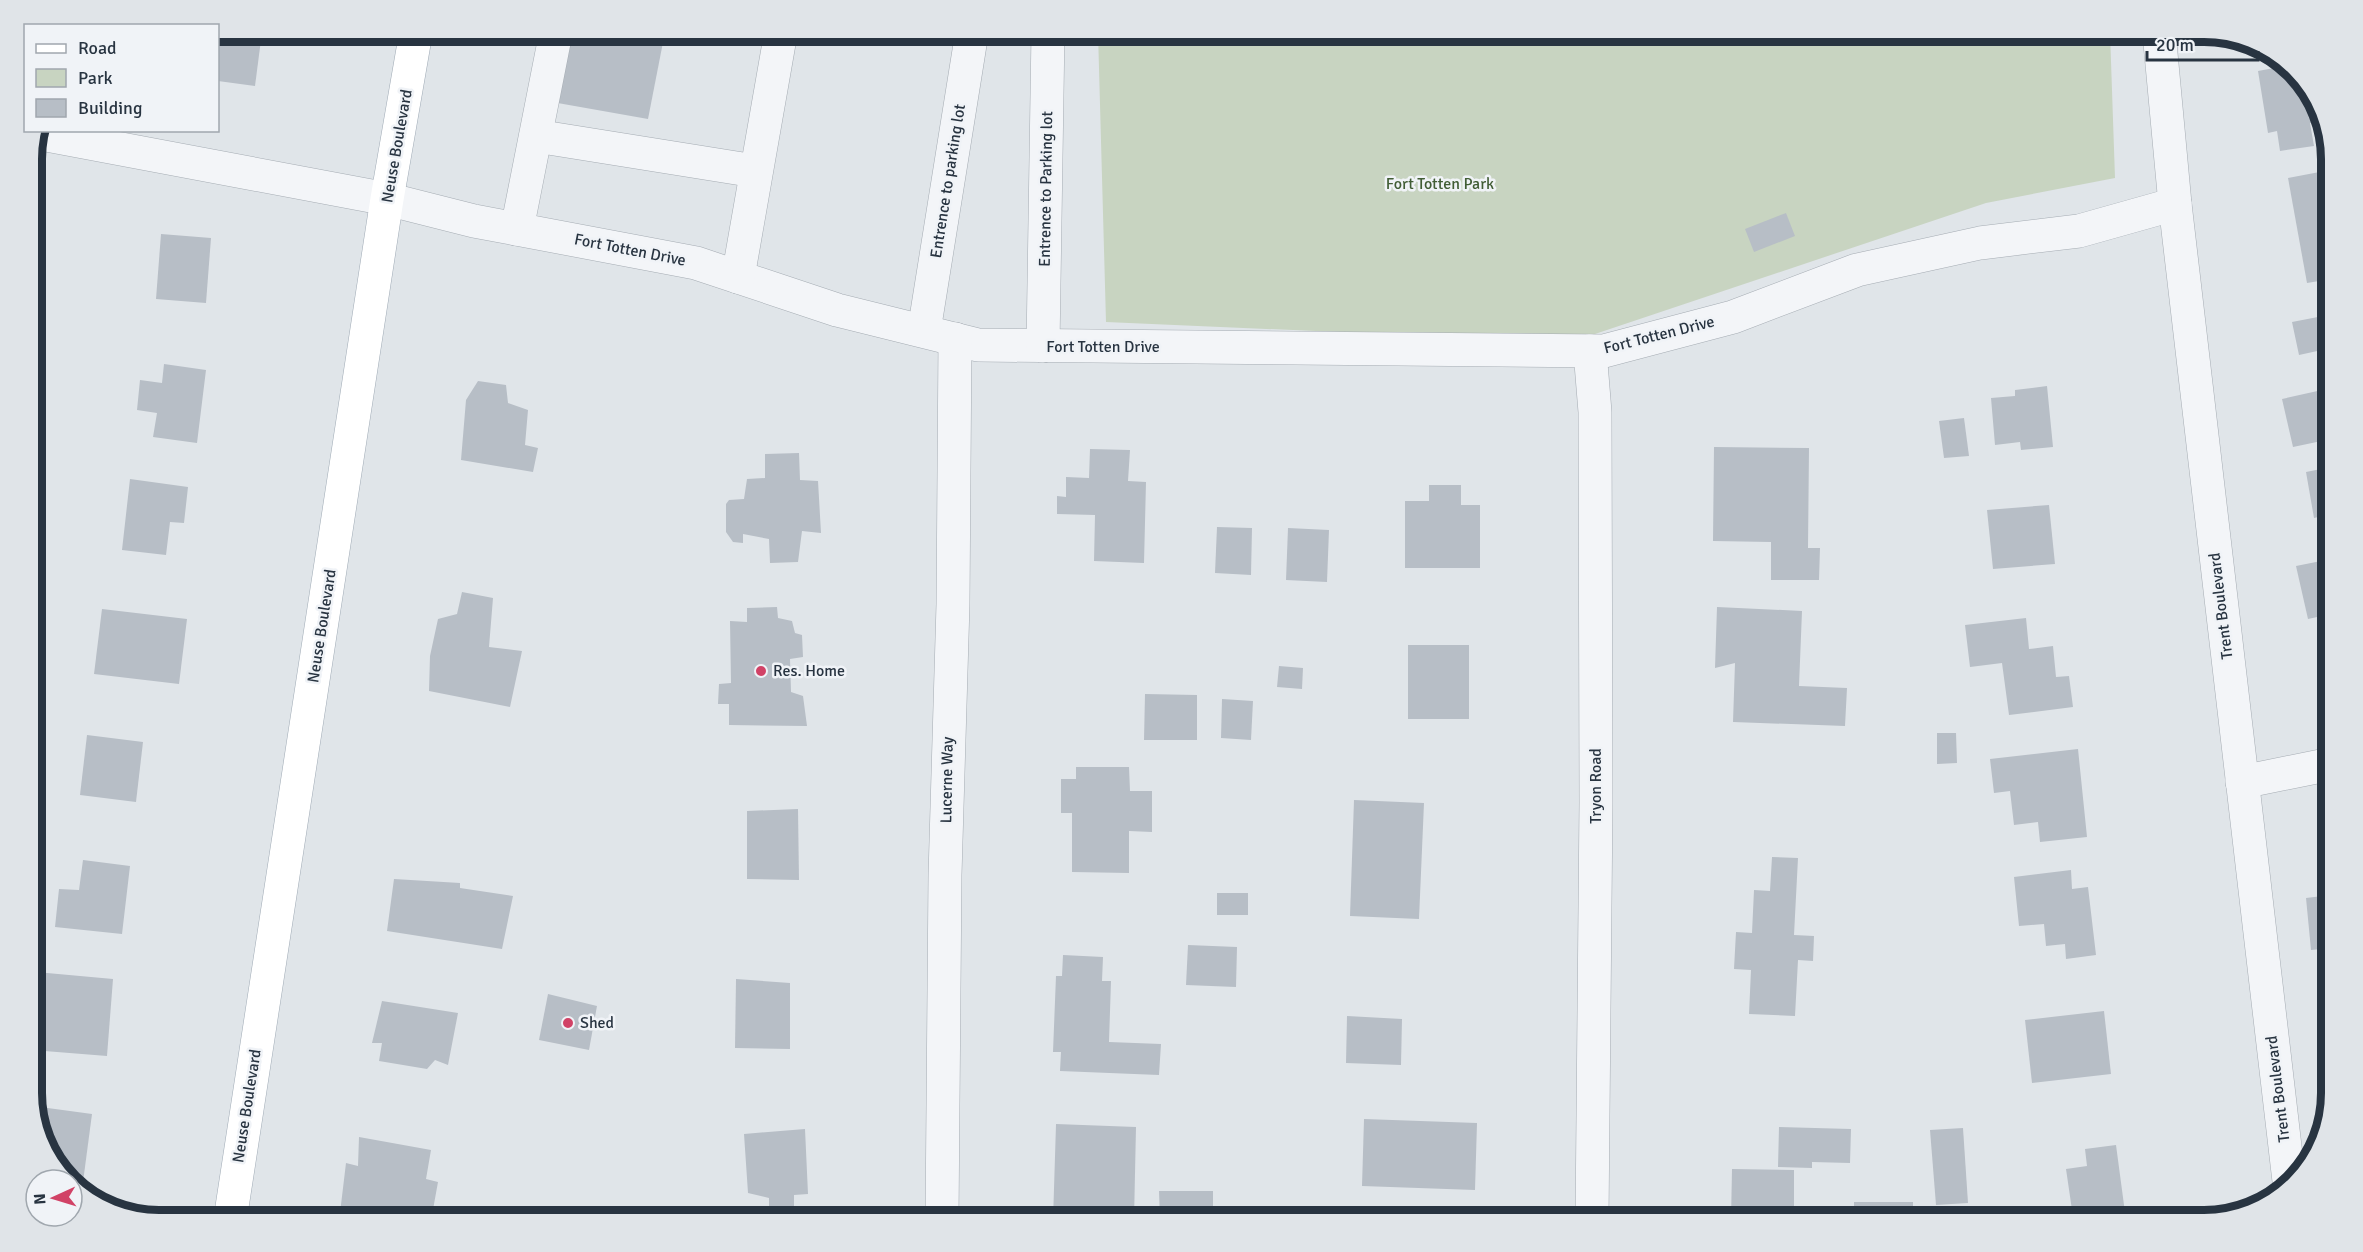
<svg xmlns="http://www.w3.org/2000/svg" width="2363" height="1252" font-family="Signika,sans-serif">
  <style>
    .green { fill: #c8d4c1 }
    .building { fill: #b7bec6 }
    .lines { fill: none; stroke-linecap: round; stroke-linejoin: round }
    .minor-casing { stroke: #a5acb3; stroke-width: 34 }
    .major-casing { stroke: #9faab5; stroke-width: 34 }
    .minor { stroke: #f3f5f8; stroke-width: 33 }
    .major { stroke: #fff; stroke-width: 33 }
    .poi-dot { fill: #d14266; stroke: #f0f3f7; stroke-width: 2 }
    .labels { text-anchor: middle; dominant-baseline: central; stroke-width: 5; stroke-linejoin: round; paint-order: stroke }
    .street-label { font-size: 16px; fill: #283441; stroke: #f0f3f7 }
    .park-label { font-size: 16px; fill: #415d35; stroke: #f0f3f7 }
    .poi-label { font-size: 16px; fill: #283441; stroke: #f0f3f7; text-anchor: start }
    .rim { fill: none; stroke: #283441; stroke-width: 8 }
  </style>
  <rect width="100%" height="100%" fill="#e0e5e9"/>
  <path class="green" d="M 1098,32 L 2110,32 L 2115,178 L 1986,203 L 1595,334 L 1476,338 L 1106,322 Z"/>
  <g class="building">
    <path d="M 218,32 L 262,32 L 255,86 L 218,81 Z"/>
    <path d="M 566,32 L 665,32 L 648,119 L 552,102 Z"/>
    <path d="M 2285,66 L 2310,88 L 2318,121 L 2310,123 L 2314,146 L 2280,151 L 2277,131 L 2268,133 L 2258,71 Z"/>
    <path d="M 2330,170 L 2331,279 L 2307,283 L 2288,178 Z"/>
    <path d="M 1786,213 L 1795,236 L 1754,252 L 1745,229 Z"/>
    <path d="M 32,217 L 41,218 L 33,287 L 32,287 Z"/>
    <path d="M 161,234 L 211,238 L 206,303 L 156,299 Z"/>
    <path d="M 2331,306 L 2331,348 L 2299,355 L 2292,322 L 2323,316 L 2321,309 Z"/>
    <path d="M 164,364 L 206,370 L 197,443 L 153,437 L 157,413 L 137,410 L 140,380 L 162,383 Z"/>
    <path d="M 478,381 L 506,385 L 508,403 L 528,410 L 525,445 L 538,448 L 533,472 L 461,460 L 466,400 Z"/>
    <path d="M 2047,386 L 2053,447 L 2021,450 L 2020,442 L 1995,445 L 1991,398 L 2015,396 L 2015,390 Z"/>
    <path d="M 2331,388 L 2331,439 L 2293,447 L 2282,399 Z"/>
    <path d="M 1964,418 L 1969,456 L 1944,458 L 1939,421 Z"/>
    <path d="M 1714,447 L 1809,448 L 1808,548 L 1820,548 L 1819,580 L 1771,580 L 1771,542 L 1713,541 Z"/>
    <path d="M 1090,449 L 1130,450 L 1128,481 L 1146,482 L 1144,563 L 1094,561 L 1095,515 L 1057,514 L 1057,496 L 1066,497 L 1066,477 L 1089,478 Z"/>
    <path d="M 799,453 L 800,480 L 818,481 L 821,533 L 802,531 L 798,562 L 770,563 L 769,539 L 743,534 L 743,543 L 733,542 L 726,532 L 726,504 L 729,500 L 744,499 L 747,479 L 765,478 L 765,454 Z"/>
    <path d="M 2331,467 L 2331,514 L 2314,518 L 2306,472 Z"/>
    <path d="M 130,479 L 188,487 L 184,523 L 170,522 L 166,555 L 122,550 Z"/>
    <path d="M 1429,485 L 1461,485 L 1461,505 L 1480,505 L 1480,568 L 1405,568 L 1405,501 L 1429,501 Z"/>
    <path d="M 2049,505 L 2055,564 L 1993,569 L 1987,510 Z"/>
    <path d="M 1217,527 L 1252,528 L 1251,575 L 1215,573 Z"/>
    <path d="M 1288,528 L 1329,530 L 1327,582 L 1286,580 Z"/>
    <path d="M 2331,559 L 2331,614 L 2308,619 L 2296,566 Z"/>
    <path d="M 462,592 L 493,598 L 489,647 L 522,651 L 510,707 L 429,691 L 430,656 L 438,619 L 457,614 Z"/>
    <path d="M 777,607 L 778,618 L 792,621 L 795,633 L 802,635 L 803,657 L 790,659 L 791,692 L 803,696 L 807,726 L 729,725 L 729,704 L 718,704 L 719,684 L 731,683 L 730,621 L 747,622 L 747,608 Z"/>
    <path d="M 1717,607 L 1802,611 L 1799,686 L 1847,688 L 1845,726 L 1733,722 L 1735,663 L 1715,668 Z"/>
    <path d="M 102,609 L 187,619 L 179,684 L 94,674 Z"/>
    <path d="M 2026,618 L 2029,649 L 2053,646 L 2056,677 L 2069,676 L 2073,707 L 2009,715 L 2002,663 L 1970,667 L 1965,625 Z"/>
    <rect x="1408" y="645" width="61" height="74"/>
    <path d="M 1279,666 L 1303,668 L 1302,689 L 1277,687 Z"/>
    <path d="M 1145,694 L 1197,695 L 1197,740 L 1144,740 Z"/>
    <path d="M 1222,699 L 1253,701 L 1251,740 L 1221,738 Z"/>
    <path d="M 1937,733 L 1956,733 L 1957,763 L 1937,764 Z"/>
    <path d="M 87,735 L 143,742 L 136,802 L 80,795 Z"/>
    <path d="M 2078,749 L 2087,837 L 2040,842 L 2038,822 L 2014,825 L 2010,791 L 1994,793 L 1990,759 Z"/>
    <path d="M 1076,767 L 1129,767 L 1130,791 L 1152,791 L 1152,832 L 1129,831 L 1129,873 L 1072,872 L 1072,813 L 1061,813 L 1061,779 L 1076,779 Z"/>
    <path d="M 1354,800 L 1424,803 L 1419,919 L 1350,916 Z"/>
    <path d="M 798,809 L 799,880 L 747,879 L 747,811 Z"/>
    <path d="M 1772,857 L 1798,858 L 1794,935 L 1814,936 L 1813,961 L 1798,960 L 1795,1016 L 1749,1014 L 1751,970 L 1734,969 L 1736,932 L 1752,933 L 1754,890 L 1770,891 Z"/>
    <path d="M 83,860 L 130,866 L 122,934 L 55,927 L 59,889 L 79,890 Z"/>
    <path d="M 2071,870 L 2072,889 L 2088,887 L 2096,955 L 2066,959 L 2065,944 L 2046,946 L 2044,924 L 2019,926 L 2014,877 Z"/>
    <path d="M 394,879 L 460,883 L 460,888 L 513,896 L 502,949 L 387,931 Z"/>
    <rect x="1217" y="893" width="31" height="22"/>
    <path d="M 2331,895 L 2331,948 L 2311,950 L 2306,898 Z"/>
    <path d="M 1188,945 L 1237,947 L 1236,987 L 1186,985 Z"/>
    <path d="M 1063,955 L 1103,957 L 1102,981 L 1111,981 L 1109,1042 L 1161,1044 L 1159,1075 L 1060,1071 L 1061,1052 L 1053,1052 L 1056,976 L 1062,976 Z"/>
    <path d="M 36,972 L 113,979 L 107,1056 L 32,1050 Z"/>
    <path d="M 736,979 L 790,983 L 790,1049 L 735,1048 Z"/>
    <path d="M 548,994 L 597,1006 L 589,1050 L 539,1040 Z"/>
    <path d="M 2331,998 L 2331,1058 L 2327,1059 L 2319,1000 Z"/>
    <path d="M 382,1001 L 458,1013 L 448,1065 L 435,1060 L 427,1069 L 379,1061 L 382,1043 L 372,1043 Z"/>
    <path d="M 2104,1011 L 2111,1074 L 2032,1083 L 2025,1020 Z"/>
    <path d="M 1347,1016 L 1402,1019 L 1401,1065 L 1346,1063 Z"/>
    <path d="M 33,1106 L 92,1114 L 83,1182 L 72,1181 L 53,1164 Z"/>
    <path d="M 1364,1119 L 1477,1123 L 1475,1190 L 1362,1186 Z"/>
    <path d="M 1056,1124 L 1136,1127 L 1134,1220 L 1053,1220 Z"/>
    <path d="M 1779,1127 L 1851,1129 L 1850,1163 L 1812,1162 L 1812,1168 L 1778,1167 Z"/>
    <path d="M 1963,1128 L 1968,1203 L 1936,1205 L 1930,1130 Z"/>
    <path d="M 805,1129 L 808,1194 L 794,1195 L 794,1220 L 769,1220 L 769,1198 L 748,1193 L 744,1134 Z"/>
    <path d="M 359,1137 L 431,1150 L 426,1179 L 438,1182 L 432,1215 L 409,1213 L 407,1217 L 380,1213 L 380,1219 L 340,1213 L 346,1163 L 358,1166 Z"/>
    <path d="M 2116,1145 L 2126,1220 L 2081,1220 L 2079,1209 L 2072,1210 L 2066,1169 L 2087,1166 L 2085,1149 Z"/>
    <path d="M 1732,1169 L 1794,1170 L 1794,1220 L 1731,1220 Z"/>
    <path d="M 1159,1191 L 1213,1191 L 1213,1220 L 1160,1220 Z"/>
    <rect x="1854" y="1202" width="59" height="18"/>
  </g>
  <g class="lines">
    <g class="minor-casing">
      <g id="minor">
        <path d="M 2159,32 L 2175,204 L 2289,1181"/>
        <path d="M 36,133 L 387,199 L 474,221 L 696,263 L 837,310 L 978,345 L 1604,351 L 1733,317 L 1857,270 L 1980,243 L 2079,231 L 2175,204"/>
        <path d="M 536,136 L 755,171"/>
        <path d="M 517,229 L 556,32"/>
        <path d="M 738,277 L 781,32"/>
        <path d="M 924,331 L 972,32"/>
        <path d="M 1043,346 L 1048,32"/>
        <path d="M 1590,351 L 1595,412 L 1596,802 L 1592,1220"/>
        <path d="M 2242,782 L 2331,764"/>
        <path d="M 942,1220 L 945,875 L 953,604 L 955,339"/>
      </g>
    </g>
    <g class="major-casing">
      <path id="major" d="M 230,1220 L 387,199 L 416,32"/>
    </g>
    <use href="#minor" class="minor"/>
    <use href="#major" class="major"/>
  </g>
  <g class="poi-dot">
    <circle cx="761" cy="671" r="6"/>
    <circle cx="568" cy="1023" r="6"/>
  </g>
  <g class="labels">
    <g class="street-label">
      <text transform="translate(397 146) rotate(-80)">Neuse Boulevard</text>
      <text transform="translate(948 181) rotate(-81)">Entrence to parking lot</text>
      <text transform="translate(1046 189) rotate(-89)">Entrence to Parking lot</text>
      <text transform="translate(630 250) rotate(11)">Fort Totten Drive</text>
      <text transform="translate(1659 335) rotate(-14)">Fort Totten Drive</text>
      <text x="1103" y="347">Fort Totten Drive</text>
      <text transform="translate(2221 606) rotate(-97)">Trent Boulevard</text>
      <text transform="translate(322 626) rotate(-81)">Neuse Boulevard</text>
      <text transform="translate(947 780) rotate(-89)">Lucerne Way</text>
      <text transform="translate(1596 786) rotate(-90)">Tryon Road</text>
      <text transform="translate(2278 1089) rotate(-97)">Trent Boulevard</text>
      <text transform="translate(247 1106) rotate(-81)">Neuse Boulevard</text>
    </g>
    <g class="park-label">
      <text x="1440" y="184">Fort Totten Park</text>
    </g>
    <g class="poi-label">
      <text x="773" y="671">Res. Home</text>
      <text x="580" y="1023">Shed</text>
    </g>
  </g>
  <path d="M0 0H2363V1252H0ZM159 42H2204A117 117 0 0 1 2321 159V1093A117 117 0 0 1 2204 1210H159A117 117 0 0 1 42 1093V159A117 117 0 0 1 159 42Z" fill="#e0e4e8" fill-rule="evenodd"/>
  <path class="rim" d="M159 42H2204A117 117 0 0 1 2321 159V1093A117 117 0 0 1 2204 1210H159A117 117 0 0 1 42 1093V159A117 117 0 0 1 159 42Z"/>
  <rect x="24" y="24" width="195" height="108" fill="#f0f3f7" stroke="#a0a7ae" stroke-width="1.5"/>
  <rect x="36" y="44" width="30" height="9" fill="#ffffff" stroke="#a0a7ae" stroke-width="1.5"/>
  <text x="78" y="54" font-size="18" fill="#283441">Road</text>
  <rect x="36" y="69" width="30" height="18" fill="#c8d4c1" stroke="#a0a7ae" stroke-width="1.5"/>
  <text x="78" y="84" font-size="18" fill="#283441">Park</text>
  <rect x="36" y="99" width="30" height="18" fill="#b7bec6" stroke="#a0a7ae" stroke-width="1.5"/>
  <text x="78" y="114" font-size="18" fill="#283441">Building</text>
  <g transform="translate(54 1198) rotate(266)"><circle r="28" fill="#f0f3f7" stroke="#a0a7ae" stroke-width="1.5"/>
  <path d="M0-4.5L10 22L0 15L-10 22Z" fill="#d14266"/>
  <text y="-9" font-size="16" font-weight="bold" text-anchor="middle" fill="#283441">N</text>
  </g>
  <path d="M2147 51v9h111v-9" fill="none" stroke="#283441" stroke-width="3"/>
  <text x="2156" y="51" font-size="18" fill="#283441" stroke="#f0f3f7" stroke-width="4.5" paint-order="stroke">20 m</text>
</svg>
